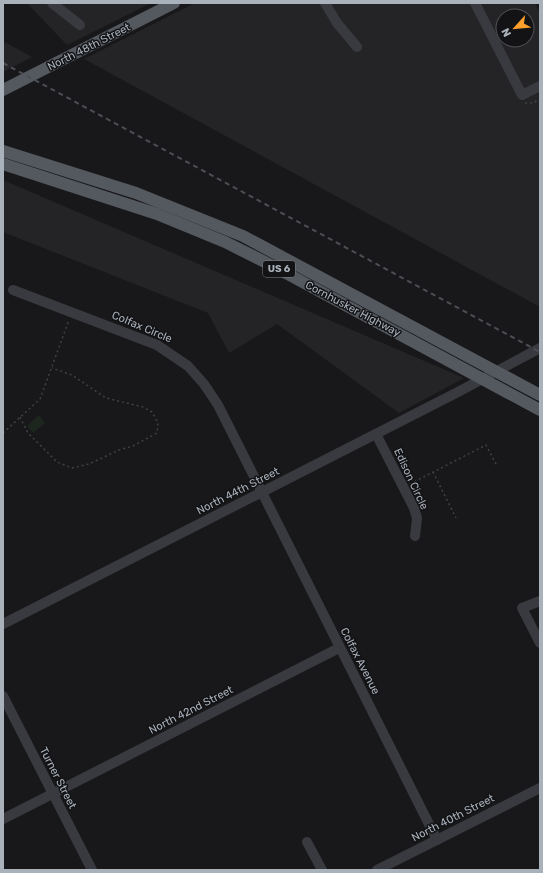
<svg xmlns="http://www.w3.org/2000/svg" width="543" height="873" font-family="Rubik,sans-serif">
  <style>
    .built { fill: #242427; fill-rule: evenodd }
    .green { fill: #1d261d }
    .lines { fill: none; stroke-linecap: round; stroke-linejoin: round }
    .path { stroke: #3e4246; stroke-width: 1.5; stroke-dasharray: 2 3; stroke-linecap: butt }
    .minor { stroke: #383a3f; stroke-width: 10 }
    .major { stroke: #54585f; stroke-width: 12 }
    .rail { stroke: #4b4f55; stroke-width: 2; stroke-dasharray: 5 4; stroke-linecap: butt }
    .labels { text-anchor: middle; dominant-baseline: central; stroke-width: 3; stroke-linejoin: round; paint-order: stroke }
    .shield { fill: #131315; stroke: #7c8289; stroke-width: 1 }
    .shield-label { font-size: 10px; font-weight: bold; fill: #a9b1bb }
    .street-label { font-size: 11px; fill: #a9b1bb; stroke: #131315 }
  </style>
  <rect width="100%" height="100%" fill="#18181a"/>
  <g class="built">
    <path d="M 27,3 L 151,3 L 67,45 Z"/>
    <path d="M 195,3 L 535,3 L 540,13 L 540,307 L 84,59 ZM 503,16 L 527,16 L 527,40 L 503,40 Z"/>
    <path d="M 3,41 L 32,57 L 3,72 Z"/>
    <path d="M 3,180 L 464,378 L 399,413 L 277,324 L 229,353 L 208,313 L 3,232 Z"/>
  </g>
  <path class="green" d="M 39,415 L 45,423 L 33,433 L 27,426 Z"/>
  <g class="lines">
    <g class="path">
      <path d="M 525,103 L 533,103 L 540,99"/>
      <path d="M 20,417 L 28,433 L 57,462 L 72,468 L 89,464 L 119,450 L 133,446 L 157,433 L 158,423 L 152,412 L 143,407 L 106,398 L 72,375 L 52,368"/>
      <path d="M 3,433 L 40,399 L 69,320"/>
      <path d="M 433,472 L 456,518"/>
      <path d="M 410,484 L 486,445 L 497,466"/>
    </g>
    <g class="minor">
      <path d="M 52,3 L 80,25"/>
      <path d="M 325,3 L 337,23 L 357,47"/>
      <path d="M 475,3 L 522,95 L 540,86"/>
      <path d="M 13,290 L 157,345 L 188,366 L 204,384 L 218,405 L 437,840"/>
      <path d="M 376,434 L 414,508 L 417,518 L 415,536"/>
      <path d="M 540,601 L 522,608 L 540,643"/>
      <path d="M 3,624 L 458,392 L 540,348"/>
      <path d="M 3,696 L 92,870"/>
      <path d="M 3,819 L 339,648"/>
      <path d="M 307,842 L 322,870"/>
      <path d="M 377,870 L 540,788"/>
    </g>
    <g class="major">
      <path d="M 3,90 L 174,3"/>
      <path d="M 3,151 L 136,193 L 243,236 L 540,395"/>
      <path d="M 3,164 L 157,214 L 225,242 L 273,266 L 540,410"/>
    </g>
    <path class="rail" d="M 3,63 L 540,352"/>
  </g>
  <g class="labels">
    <rect class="shield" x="263" y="261" width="32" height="16" rx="3"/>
    <g class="shield-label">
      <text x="279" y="269">US 6</text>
    </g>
    <g class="street-label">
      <text transform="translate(89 47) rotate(-27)">North 48th Street</text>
      <text transform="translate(353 309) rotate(28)">Cornhusker Highway</text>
      <text transform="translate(142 327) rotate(23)">Colfax Circle</text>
      <text transform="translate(411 479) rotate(65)">Edison Circle</text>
      <text transform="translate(238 491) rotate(-27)">North 44th Street</text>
      <text transform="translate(360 661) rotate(63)">Colfax Avenue</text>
      <text transform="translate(191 710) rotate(-27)">North 42nd Street</text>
      <text transform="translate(58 778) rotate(63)">Turner Street</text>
      <text transform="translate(453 818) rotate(-27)">North 40th Street</text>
    </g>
  </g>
  <rect width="543" height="873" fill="none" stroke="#a9b1bb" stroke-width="8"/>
  <g transform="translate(515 28) rotate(243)"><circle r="19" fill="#131315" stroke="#4f5257"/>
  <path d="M0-3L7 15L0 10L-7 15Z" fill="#fe9e2c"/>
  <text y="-6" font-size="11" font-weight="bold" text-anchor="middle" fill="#a9b1bb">N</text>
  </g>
</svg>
